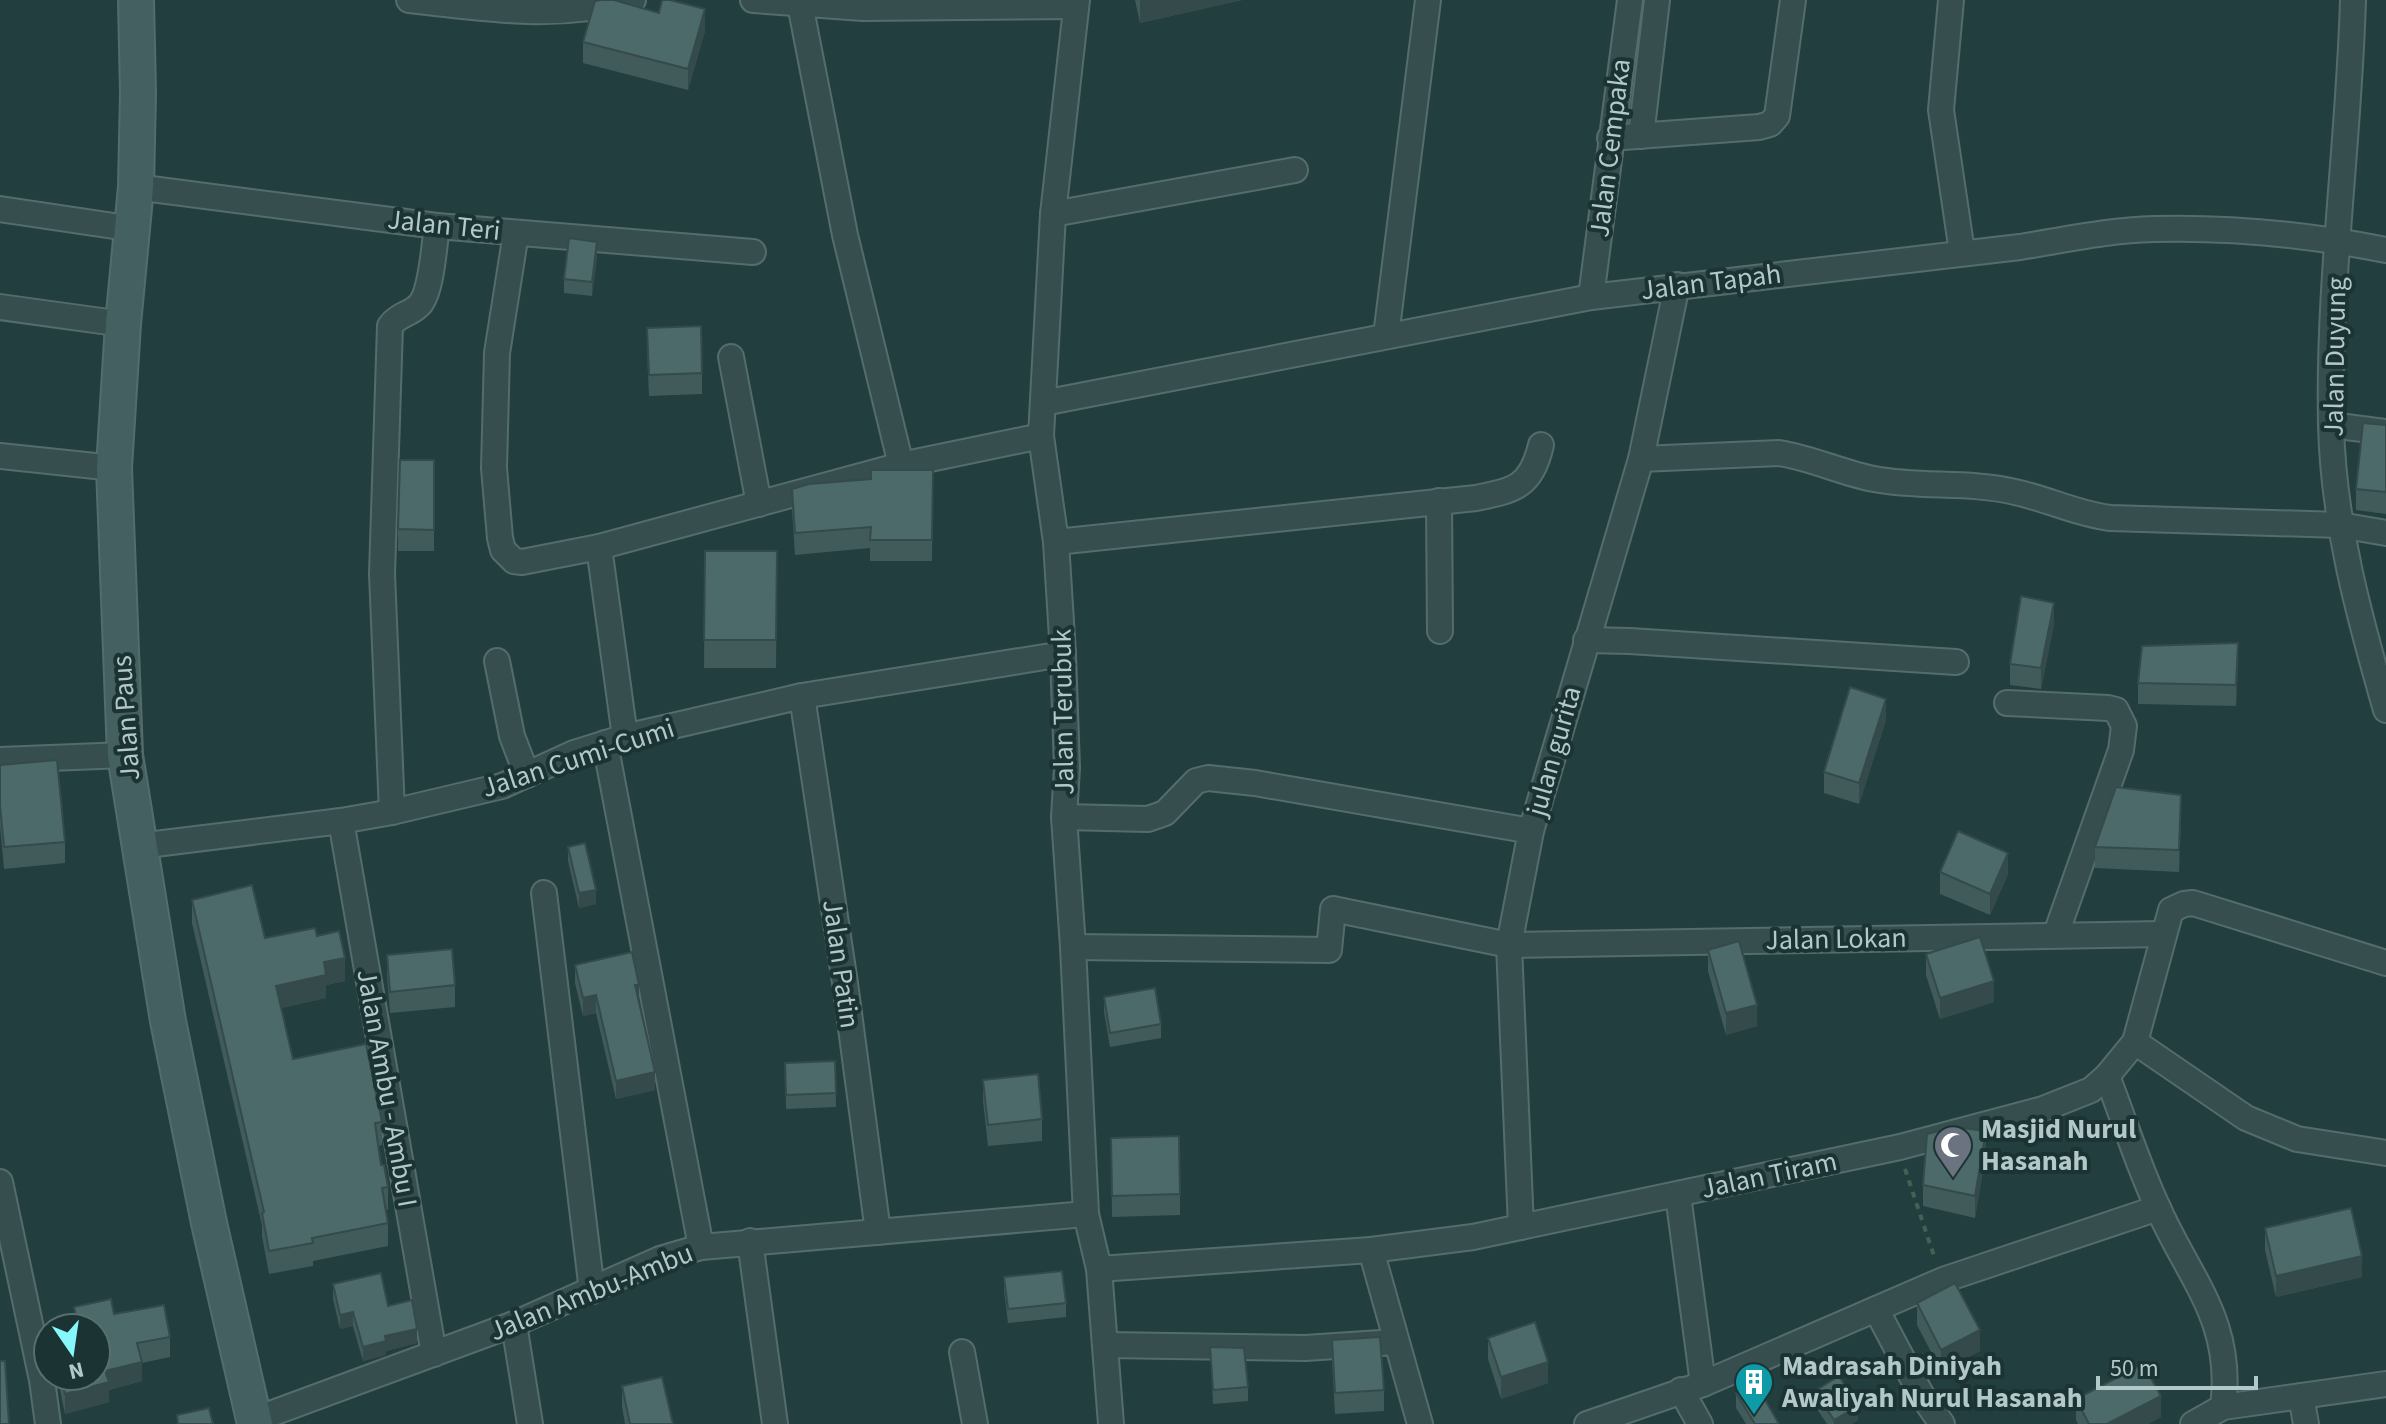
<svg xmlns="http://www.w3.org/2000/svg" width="2386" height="1424" font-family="'Source Sans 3',sans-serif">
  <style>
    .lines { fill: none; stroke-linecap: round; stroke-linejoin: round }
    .minor-casing { stroke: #556c6c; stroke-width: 28 }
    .secondary-casing { stroke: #556c6c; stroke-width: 38 }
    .path { stroke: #476055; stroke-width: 4; stroke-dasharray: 6 6; stroke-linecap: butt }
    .minor { stroke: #374e4e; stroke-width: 24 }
    .secondary { stroke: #456061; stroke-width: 34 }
    .wall { fill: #415b5a }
    .shaded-wall { fill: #354a4a }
    .building { fill: #4c6a69; stroke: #354a4a; stroke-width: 2 }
    .labels { text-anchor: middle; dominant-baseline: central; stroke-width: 8; stroke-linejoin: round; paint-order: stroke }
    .street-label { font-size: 28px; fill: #b3c9c9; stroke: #1c3333 }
    .poi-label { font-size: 28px; font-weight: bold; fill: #b3c9c9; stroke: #1c3333; text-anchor: start }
  </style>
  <rect width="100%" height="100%" fill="#233e3e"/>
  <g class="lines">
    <g class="minor-casing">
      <g id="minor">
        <path d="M 409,0 C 490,9 552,20 633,0"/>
        <path d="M 753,0 L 863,8 L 1076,6"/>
        <path d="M 1077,0 L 1053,214 L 1041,436 L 1056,542 L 1063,654 L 1067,768 L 1064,817 L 1073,947 L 1086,1214 L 1099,1269 L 1111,1424"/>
        <path d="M 1951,0 L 1941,110 L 1962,252"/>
        <path d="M 2353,0 C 2349,142 2328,282 2331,424 C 2333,522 2359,616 2386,710"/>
        <path d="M 800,4 L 845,235 L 901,465"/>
        <path d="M 1641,136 L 1657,0"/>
        <path d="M 1610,138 L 1759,127 L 1770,124 L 1777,116 L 1793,0"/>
        <path d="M 136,187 L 437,226 L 753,252"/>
        <path d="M 0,209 L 134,229"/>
        <path d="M 1053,214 L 1295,170"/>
        <path d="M 516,233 L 497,353 L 494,468 L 500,538 L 503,550 L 514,561 L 522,562 L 599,547 L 901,465 L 1041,436"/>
        <path d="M 1591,297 L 1630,0"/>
        <path d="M 0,307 L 123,324"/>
        <path d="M 1386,336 L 1428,0"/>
        <path d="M 731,357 L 759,504"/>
        <path d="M 1043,403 L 1591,297 L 2020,247 C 2064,240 2109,230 2154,229 C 2231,227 2310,235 2386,250"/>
        <path d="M 2331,425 L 2386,432"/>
        <path d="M 0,456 L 114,468"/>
        <path d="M 1641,459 L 1779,453 C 1812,458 1842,473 1874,479 C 1921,488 1969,481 2015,492 C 2048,499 2077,514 2110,518 L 2340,525 L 2386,533"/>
        <path d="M 1439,501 L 1440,631"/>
        <path d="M 1056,542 L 1476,498 C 1515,490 1531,487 1541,445"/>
        <path d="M 599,547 L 625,737"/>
        <path d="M 1586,640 L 1630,641 L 1956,662"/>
        <path d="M 497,661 L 512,736 L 527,775"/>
        <path d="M 802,696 L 845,983 L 878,1232"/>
        <path d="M 2007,703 L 2108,708 L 2116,710 L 2124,726 L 2121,750 L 2056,934"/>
        <path d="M 605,743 L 701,1247"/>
        <path d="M 0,760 L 125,755"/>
        <path d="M 392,812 L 382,574 L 390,326 C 398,314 413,314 421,303 C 432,288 434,245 437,226"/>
        <path d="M 1064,817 L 1148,819 L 1165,813 L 1196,781 L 1208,778 L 1255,783 L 1531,831"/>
        <path d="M 341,821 L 434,1354"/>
        <path d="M 139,846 L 341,821 L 392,812 L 502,786 L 574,753 L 625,737 L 802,696 L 1063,654"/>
        <path d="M 544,893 L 592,1291"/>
        <path d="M 1073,947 L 1329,950 L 1333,909 L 1509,945 L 2163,934"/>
        <path d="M 2135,1042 L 2171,910 L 2184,904 L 2193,903 L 2386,963"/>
        <path d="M 2107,1076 C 2124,1120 2138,1165 2158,1208 C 2190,1280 2234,1321 2223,1407"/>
        <path d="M 0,1182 L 42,1380 L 48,1424"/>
        <path d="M 1678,1195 L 1703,1384"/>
        <path d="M 1521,1227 L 1509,945 L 1531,831 L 1641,459 L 1677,285"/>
        <path d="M 750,1241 L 775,1424"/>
        <path d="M 1371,1250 L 1420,1424"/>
        <path d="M 1099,1269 L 1371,1250 L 1473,1237 L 1900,1147 L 2043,1109 L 2091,1090 L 2107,1076 L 2135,1042 L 2246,1118 L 2297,1139 L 2386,1153"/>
        <path d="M 1876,1309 L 1921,1394 L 1942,1424"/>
        <path d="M 514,1324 L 530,1424"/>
        <path d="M 1106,1345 L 1305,1348 L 1396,1342"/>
        <path d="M 962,1352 L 975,1424"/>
        <path d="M 1681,1390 L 1700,1424"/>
        <path d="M 2301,1396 L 2306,1424"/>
        <path d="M 254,1420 L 514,1324 L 660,1259 L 701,1247 L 1086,1214"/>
        <path d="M 1587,1424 L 1703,1384 L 1943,1280 L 2158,1208"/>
        <path d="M 2193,1424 L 2223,1407 L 2386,1384"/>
      </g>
    </g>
    <g class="secondary-casing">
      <path id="secondary" d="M 136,0 L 138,93 L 136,187 L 123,324 L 114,468 L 125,755 L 168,1021 L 209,1223 L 255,1424"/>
    </g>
    <path class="path" d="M 1905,1169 L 1935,1259"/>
    <use href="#minor" class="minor"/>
    <use href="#secondary" class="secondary"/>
  </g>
  <g class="wall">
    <path d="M 1135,0 L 1242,0 L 1140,23 Z"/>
    <path d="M 659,13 L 705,31 L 688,90 L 583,63 L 583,42 Z"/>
    <path d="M 597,256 L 592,296 L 564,293 L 564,279 Z"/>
    <path d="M 647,350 L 702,373 L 702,394 L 649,396 Z"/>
    <path d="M 2386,425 L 2386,514 L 2356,510 L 2356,489 L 2384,426 Z"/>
    <path d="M 434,460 L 434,551 L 398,551 L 398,529 Z"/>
    <path d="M 933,470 L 932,561 L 870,561 L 870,548 L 795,555 L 792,510 L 792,489 Z"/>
    <path d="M 705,551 L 777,551 L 776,668 L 704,668 Z"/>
    <path d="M 2054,624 L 2041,689 L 2010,685 L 2010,664 Z"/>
    <path d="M 2238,665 L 2236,706 L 2138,704 L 2138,683 Z"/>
    <path d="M 1886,720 L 1859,804 L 1824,793 L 1824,772 Z"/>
    <path d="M 0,765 L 65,842 L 65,863 L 4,869 L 0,826 Z"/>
    <path d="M 2181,816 L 2179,872 L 2095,868 L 2095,847 Z"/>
    <path d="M 568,847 L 596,904 L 579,908 L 568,861 Z"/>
    <path d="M 1940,872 L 2008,874 L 1990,915 L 1940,894 Z"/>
    <path d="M 192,900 L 345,981 L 326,985 L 326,998 L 281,1008 L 293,1059 L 382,1122 L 382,1145 L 378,1146 L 381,1165 L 388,1187 L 388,1210 L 386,1210 L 388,1223 L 388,1246 L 313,1261 L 313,1266 L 269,1274 L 262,1236 L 262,1225 L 192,923 Z"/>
    <path d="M 1708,950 L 1757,1026 L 1726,1035 L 1708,971 Z"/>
    <path d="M 1926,954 L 1994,1002 L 1940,1019 L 1926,975 Z"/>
    <path d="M 387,955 L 455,985 L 455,1007 L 390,1013 L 387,976 Z"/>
    <path d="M 575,965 L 639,1001 L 655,1090 L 616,1099 L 596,1013 L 583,1016 L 575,983 Z"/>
    <path d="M 1104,997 L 1161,1024 L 1161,1038 L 1110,1047 L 1104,1012 Z"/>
    <path d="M 835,1061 L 836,1107 L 786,1109 L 785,1063 Z"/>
    <path d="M 983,1080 L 1042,1119 L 1042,1141 L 988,1146 L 983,1101 Z"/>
    <path d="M 1111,1138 L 1180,1194 L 1180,1215 L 1112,1217 Z"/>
    <path d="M 1986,1153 L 1975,1218 L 1923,1206 L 1923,1185 Z"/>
    <path d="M 2265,1228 L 2362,1277 L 2276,1297 L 2265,1250 Z"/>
    <path d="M 1004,1277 L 1066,1303 L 1066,1317 L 1008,1323 L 1004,1291 Z"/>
    <path d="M 333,1284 L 388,1306 L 417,1343 L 386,1351 L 386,1355 L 363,1361 L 353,1326 L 340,1329 L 333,1299 Z"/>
    <path d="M 1917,1303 L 1980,1351 L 1941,1371 L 1917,1325 Z"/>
    <path d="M 74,1307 L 114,1314 L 170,1337 L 170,1357 L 142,1363 L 142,1381 L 109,1390 L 109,1402 L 65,1414 L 57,1376 L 96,1376 L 96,1328 L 74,1328 Z"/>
    <path d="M 1488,1338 L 1548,1383 L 1501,1399 L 1488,1359 Z"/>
    <path d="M 1332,1340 L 1384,1390 L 1384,1411 L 1335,1414 L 1332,1361 Z"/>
    <path d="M 1210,1347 L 1248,1387 L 1248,1401 L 1213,1404 Z"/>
    <path d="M 622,1386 L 673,1424 L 625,1424 L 622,1407 Z"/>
    <path d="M 1815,1391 L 1858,1420 L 1852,1424 L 1827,1424 L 1815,1406 Z"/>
    <path d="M 1736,1393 L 1779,1424 L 1746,1424 L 1736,1408 Z"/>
    <path d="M 2076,1399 L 2161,1417 L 2148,1424 L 2078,1424 L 2076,1420 Z"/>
  </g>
  <g class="shaded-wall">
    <path d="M 1140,0 L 1242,0 L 1140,23 Z"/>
    <path d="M 705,9 L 705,31 L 688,90 L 688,69 Z"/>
    <path d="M 597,242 L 597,256 L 592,296 L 592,282 Z"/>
    <path d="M 2054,603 L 2054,624 L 2041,689 L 2041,668 Z"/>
    <path d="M 2238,643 L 2238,665 L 2236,706 L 2236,685 Z"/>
    <path d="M 1886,699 L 1886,720 L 1859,804 L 1859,783 Z"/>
    <path d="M 2181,795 L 2181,816 L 2179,872 L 2179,850 Z"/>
    <path d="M 2008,853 L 2008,874 L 1990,915 L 1990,894 Z"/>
    <path d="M 596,890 L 596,904 L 579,908 L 579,893 Z"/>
    <path d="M 345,958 L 345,981 L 326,985 L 326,998 L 276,1009 L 276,986 L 324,962 Z"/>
    <path d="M 1994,981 L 1994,1002 L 1940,1019 L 1940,998 Z"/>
    <path d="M 635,985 L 639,985 L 639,1003 Z"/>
    <path d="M 596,995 L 596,1013 L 583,1016 L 583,998 Z"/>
    <path d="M 1757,1005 L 1757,1026 L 1726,1035 L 1726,1013 Z"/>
    <path d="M 655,1072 L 655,1090 L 616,1099 L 616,1081 Z"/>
    <path d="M 1986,1131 L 1986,1153 L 1975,1218 L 1975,1196 Z"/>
    <path d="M 2362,1256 L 2362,1277 L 2276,1297 L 2276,1276 Z"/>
    <path d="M 353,1312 L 353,1326 L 340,1329 L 340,1315 Z"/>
    <path d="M 417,1329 L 417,1343 L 386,1351 L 386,1355 L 363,1361 L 363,1347 L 385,1336 Z"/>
    <path d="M 1980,1330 L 1980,1351 L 1941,1371 L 1941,1350 Z"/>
    <path d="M 142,1362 L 142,1381 L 109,1390 L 109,1402 L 65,1414 L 65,1394 L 105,1371 Z"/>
    <path d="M 1548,1362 L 1548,1383 L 1501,1399 L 1501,1377 Z"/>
    <path d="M 2161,1396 L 2161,1417 L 2148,1424 L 2107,1424 Z"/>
    <path d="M 1858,1406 L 1858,1420 L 1852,1424 L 1834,1424 L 1834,1420 Z"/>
  </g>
  <g class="building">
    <path d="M 602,0 L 614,0 L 659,13 L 662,0 L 670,0 L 705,9 L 688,69 L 583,42 L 595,1 Z"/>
    <path d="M 569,238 L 597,242 L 592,282 L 564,279 Z"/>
    <path d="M 701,326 L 702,373 L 649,375 L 647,328 Z"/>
    <path d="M 2363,423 L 2386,425 L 2386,492 L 2356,489 Z"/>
    <path d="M 400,460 L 434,460 L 434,530 L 398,529 Z"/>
    <path d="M 871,470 L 933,470 L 932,540 L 870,540 L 871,527 L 795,533 L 792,489 L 809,484 L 871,479 Z"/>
    <path d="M 705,551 L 777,551 L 776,640 L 704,640 Z"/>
    <path d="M 2021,596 L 2054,603 L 2041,668 L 2010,664 Z"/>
    <path d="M 2238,643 L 2236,685 L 2138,683 L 2142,646 Z"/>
    <path d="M 1850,687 L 1886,699 L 1859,783 L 1824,772 Z"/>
    <path d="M 57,760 L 65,842 L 4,847 L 0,805 L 0,765 Z"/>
    <path d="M 2116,787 L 2181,795 L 2179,850 L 2095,847 Z"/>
    <path d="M 1958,831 L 2008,853 L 1990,894 L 1940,872 Z"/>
    <path d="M 585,843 L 596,890 L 579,893 L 568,847 Z"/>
    <path d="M 252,885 L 265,938 L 315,928 L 317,936 L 339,931 L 345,958 L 324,962 L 326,975 L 276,986 L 293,1059 L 366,1044 L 382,1122 L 375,1123 L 381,1165 L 384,1165 L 388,1187 L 382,1188 L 388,1223 L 312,1238 L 313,1243 L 269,1251 L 262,1213 L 264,1212 L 192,900 Z"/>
    <path d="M 1980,937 L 1994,981 L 1940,998 L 1926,954 Z"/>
    <path d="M 1739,941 L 1757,1005 L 1726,1013 L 1708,950 Z"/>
    <path d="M 452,949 L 455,985 L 390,992 L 387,955 Z"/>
    <path d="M 632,952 L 639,985 L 635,985 L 655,1072 L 616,1081 L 596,995 L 583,998 L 575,965 Z"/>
    <path d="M 1155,988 L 1161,1024 L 1110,1033 L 1104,997 Z"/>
    <path d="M 835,1061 L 836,1093 L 786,1095 L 785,1063 Z"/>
    <path d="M 1038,1074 L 1042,1119 L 988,1125 L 983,1080 Z"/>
    <path d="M 1955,1127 L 1986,1131 L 1975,1196 L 1923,1185 L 1927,1134 Z"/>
    <path d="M 1179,1136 L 1180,1194 L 1112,1196 L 1111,1138 Z"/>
    <path d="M 2351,1208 L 2362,1256 L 2276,1276 L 2265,1228 Z"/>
    <path d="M 1062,1271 L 1066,1303 L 1008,1309 L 1004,1277 Z"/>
    <path d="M 381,1273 L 388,1306 L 412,1300 L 417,1329 L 385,1336 L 386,1341 L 363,1347 L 353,1312 L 340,1315 L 333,1284 Z"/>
    <path d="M 1955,1283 L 1980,1330 L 1941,1350 L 1917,1303 Z"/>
    <path d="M 111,1299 L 114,1314 L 164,1305 L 170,1337 L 137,1343 L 142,1362 L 105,1371 L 109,1382 L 65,1394 L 61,1376 L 96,1376 L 96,1328 L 79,1328 L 74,1307 Z"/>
    <path d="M 1535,1322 L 1548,1362 L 1501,1377 L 1488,1338 Z"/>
    <path d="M 1380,1337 L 1384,1390 L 1335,1393 L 1332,1340 Z"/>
    <path d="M 1210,1347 L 1244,1348 L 1248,1387 L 1213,1390 Z"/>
    <path d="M 0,1361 L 5,1361 L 9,1424 L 0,1424 Z"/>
    <path d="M 2143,1364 L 2161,1396 L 2107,1424 L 2089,1424 L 2076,1399 Z"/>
    <path d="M 1839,1376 L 1858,1406 L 1834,1420 L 1815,1391 Z"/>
    <path d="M 662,1377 L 673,1424 L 630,1424 L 622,1386 Z"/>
    <path d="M 1756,1384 L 1779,1424 L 1755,1424 L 1736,1393 Z"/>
    <path d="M 209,1408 L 213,1424 L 178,1424 L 177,1415 Z"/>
  </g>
  <defs>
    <g id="mosque-pin" transform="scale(2)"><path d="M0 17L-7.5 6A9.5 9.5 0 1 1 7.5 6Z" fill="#6b7280" stroke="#1c3333"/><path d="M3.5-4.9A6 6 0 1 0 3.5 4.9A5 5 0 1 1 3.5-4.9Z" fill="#fff"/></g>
    <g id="building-pin" transform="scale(2)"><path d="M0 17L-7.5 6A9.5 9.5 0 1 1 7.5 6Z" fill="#0f9aa8" stroke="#1c3333"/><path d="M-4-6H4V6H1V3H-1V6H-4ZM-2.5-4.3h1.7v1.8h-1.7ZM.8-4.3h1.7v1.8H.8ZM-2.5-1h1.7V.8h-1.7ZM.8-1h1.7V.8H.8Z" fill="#fff"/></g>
  </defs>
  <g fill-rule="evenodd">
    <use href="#mosque-pin" x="1953" y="1145"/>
    <use href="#building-pin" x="1754" y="1382"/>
  </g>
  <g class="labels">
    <g class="street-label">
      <text transform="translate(1610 148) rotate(-83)">Jalan Cempaka</text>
      <text transform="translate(444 225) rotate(6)">Jalan Teri</text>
      <text transform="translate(1711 282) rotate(-7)">Jalan Tapah</text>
      <text transform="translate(2335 357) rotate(-89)">Jalan Duyung</text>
      <text transform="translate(1063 712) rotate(-91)">Jalan Terubuk</text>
      <text transform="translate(126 718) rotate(-94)">Jalan Paus</text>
      <text transform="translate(1554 751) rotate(-74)">julan gurita</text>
      <text transform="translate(578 758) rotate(-18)">Jalan Cumi-Cumi</text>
      <text transform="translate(1836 939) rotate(-1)">Jalan Lokan</text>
      <text transform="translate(841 964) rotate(82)">Jalan Patin</text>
      <text transform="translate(387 1088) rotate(80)">Jalan Ambu - Ambu I</text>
      <text transform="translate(1769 1175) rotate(-12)">Jalan Tiram</text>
      <text transform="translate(591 1292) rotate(-22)">Jalan Ambu-Ambu</text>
    </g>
    <g class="poi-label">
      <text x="1981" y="1129">Masjid Nurul<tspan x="1981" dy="32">Hasanah</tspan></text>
      <text x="1782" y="1366">Madrasah Diniyah<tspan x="1782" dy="32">Awaliyah Nurul Hasanah</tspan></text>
    </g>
  </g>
  <g transform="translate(72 1352) rotate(167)"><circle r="38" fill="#1c3333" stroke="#586f6f" stroke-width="2"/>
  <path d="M0-6L14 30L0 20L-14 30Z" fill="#86f8fc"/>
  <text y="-12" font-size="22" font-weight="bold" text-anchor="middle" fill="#b3c9c9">N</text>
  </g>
  <path d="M2098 1376v12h158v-12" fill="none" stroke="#b3c9c9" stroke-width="4"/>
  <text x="2110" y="1376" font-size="24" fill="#b3c9c9" stroke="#1c3333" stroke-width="6" paint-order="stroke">50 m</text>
</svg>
